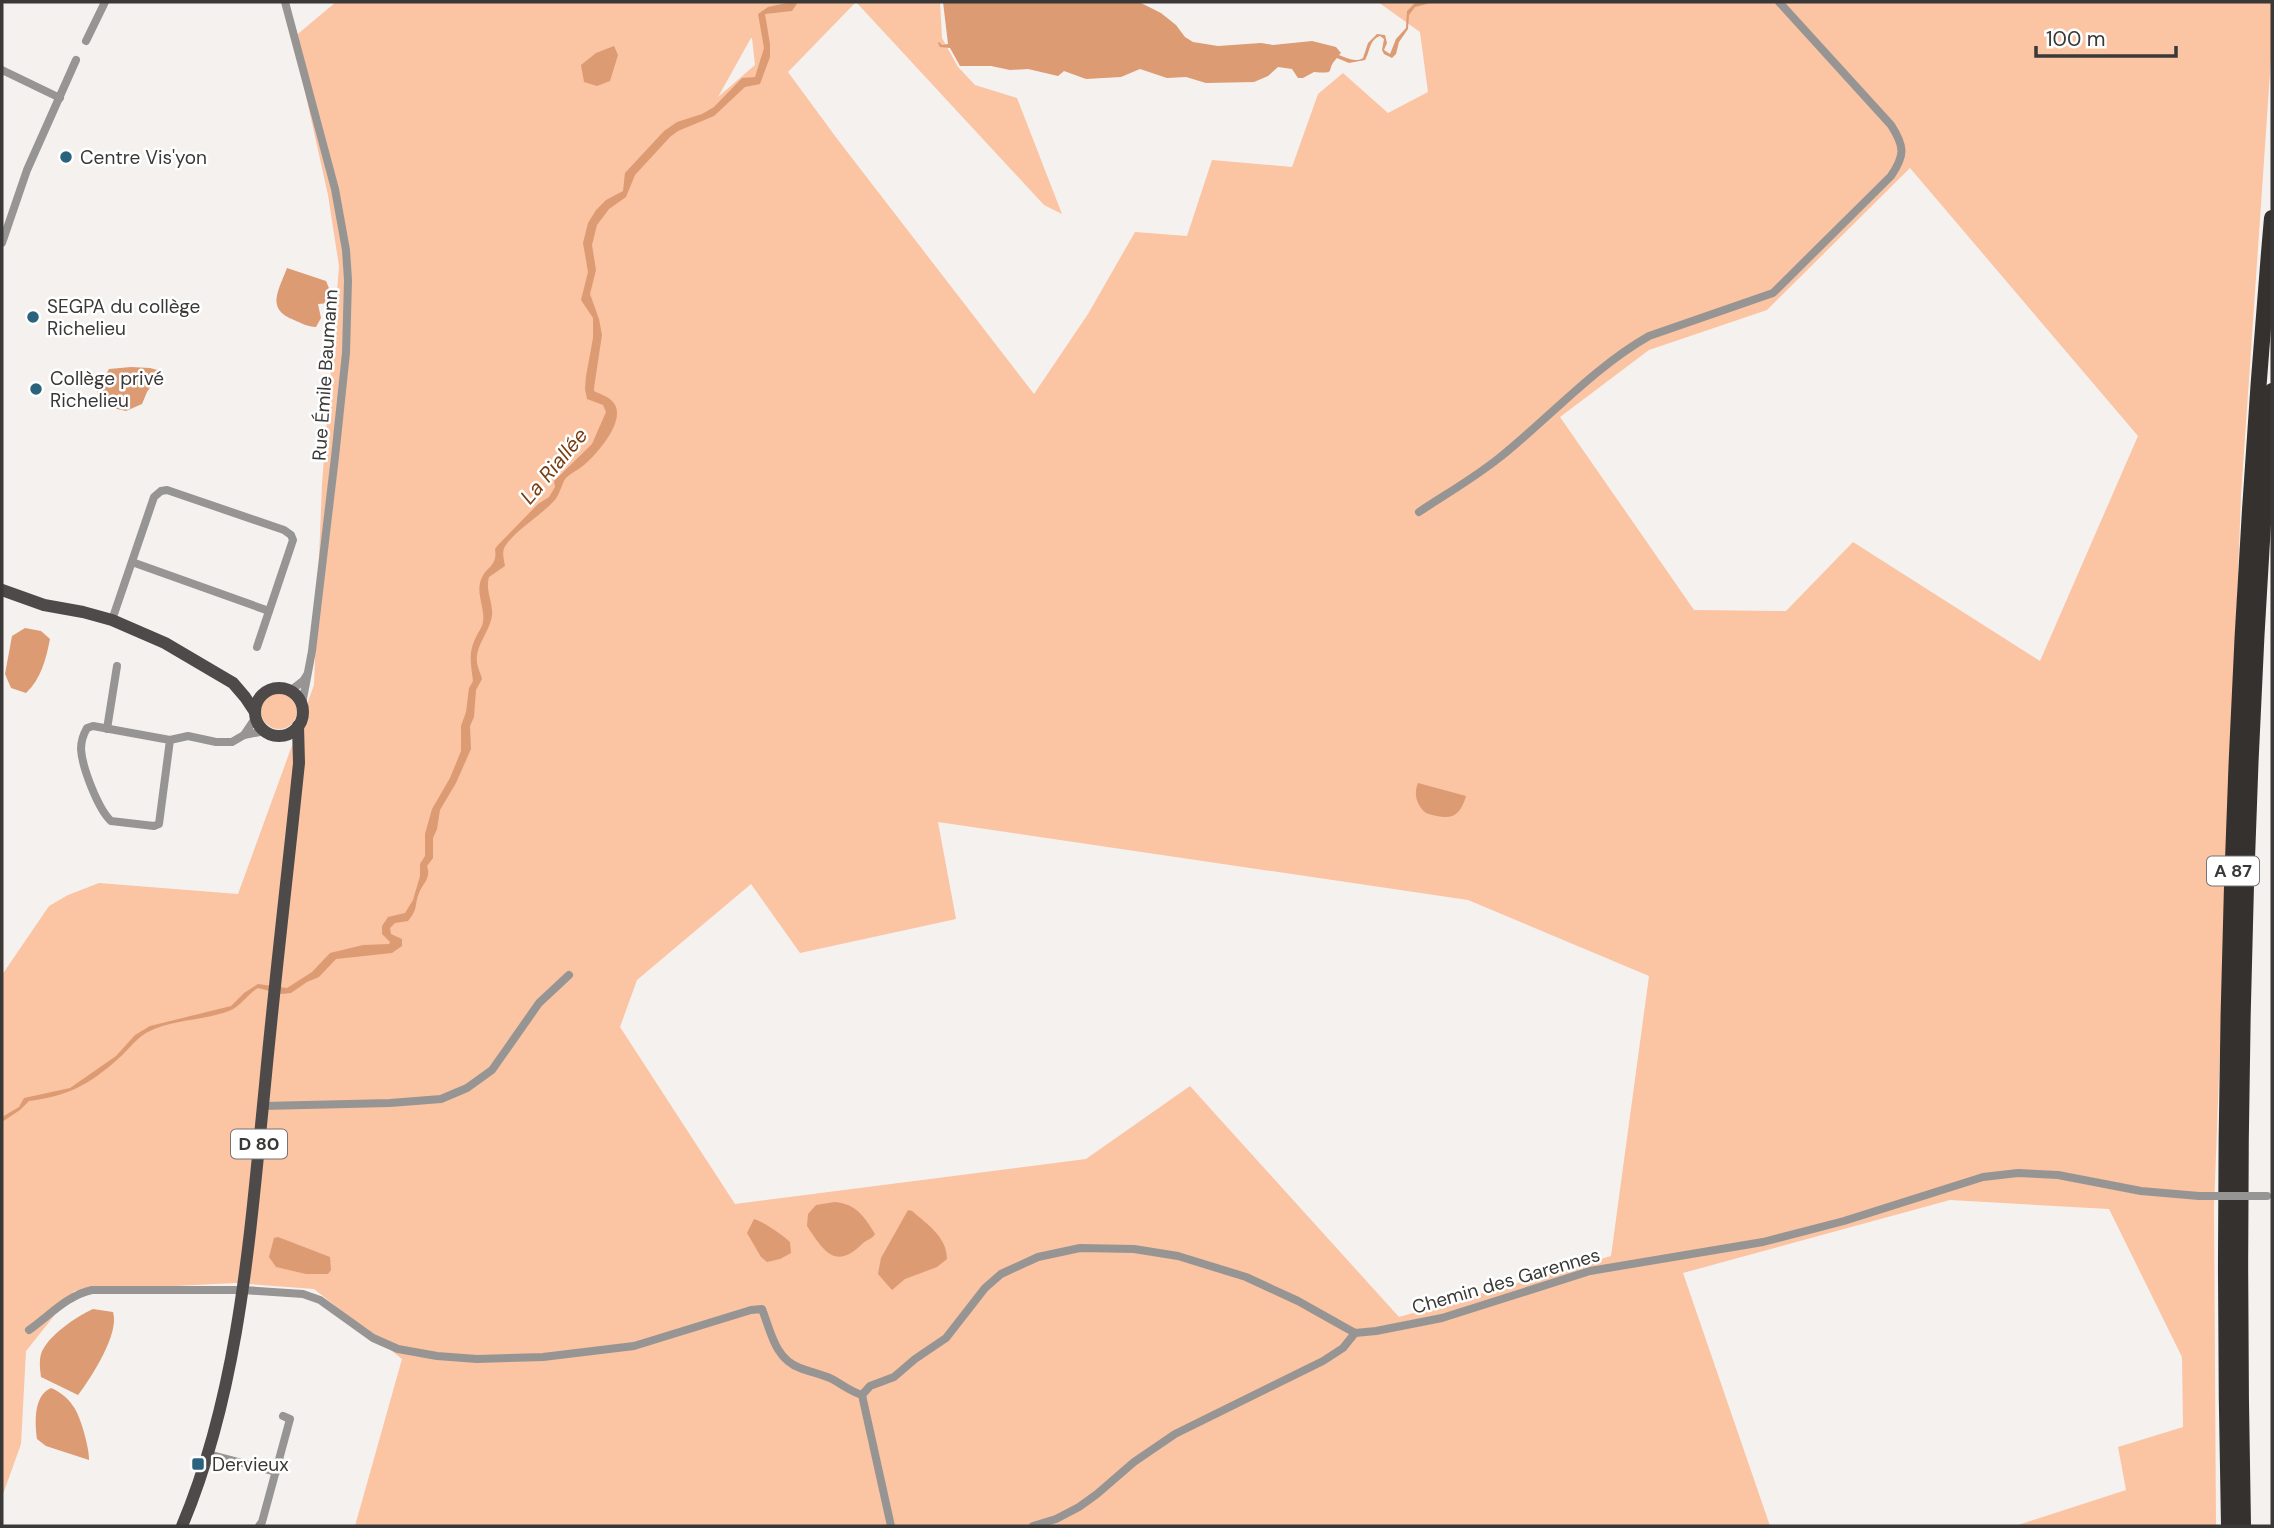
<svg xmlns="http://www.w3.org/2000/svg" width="2274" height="1528" font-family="'DM Sans',sans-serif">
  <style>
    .green { fill: #fbc4a3; fill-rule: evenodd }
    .water { fill: #dd9b73 }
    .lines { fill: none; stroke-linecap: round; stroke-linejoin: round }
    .minor { stroke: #979594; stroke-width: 8 }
    .primary { stroke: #4d4a49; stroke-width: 12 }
    .motorway { stroke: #34312f; stroke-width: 16 }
    .minor-bridge { stroke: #979594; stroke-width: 8 }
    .poi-dot { fill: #2b627d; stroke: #fff; stroke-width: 2.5 }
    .labels { text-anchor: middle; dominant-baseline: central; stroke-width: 5; stroke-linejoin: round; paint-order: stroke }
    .shield { fill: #fff; stroke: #757474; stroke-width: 2 }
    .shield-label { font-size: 18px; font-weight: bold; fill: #3a3938 }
    .poi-label { font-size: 19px; fill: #3a3938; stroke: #fff; text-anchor: start }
    .street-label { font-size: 19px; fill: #3a3938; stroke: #fff }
    .water-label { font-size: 21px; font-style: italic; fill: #793d0f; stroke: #fff }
  </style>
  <rect width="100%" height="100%" fill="#f5f1ef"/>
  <g class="green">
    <path d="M 336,2 L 940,2 L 942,38 L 958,67 L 975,85 L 1017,98 L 1062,214 L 1044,205 L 856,2 L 788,72 L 838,140 L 1034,394 L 1088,314 L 1135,232 L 1187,236 L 1212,160 L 1292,167 L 1318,94 L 1343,73 L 1388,113 L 1428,92 L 1420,32 L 1378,2 L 2272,2 L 2272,44 L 2241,496 L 2214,1207 L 2216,1526 L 2015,1526 L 2126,1490 L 2118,1447 L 2183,1427 L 2182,1357 L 2109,1209 L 1950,1200 L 1683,1273 L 1770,1526 L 355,1526 L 402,1359 L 314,1289 L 236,1283 L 74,1291 L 26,1351 L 21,1444 L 2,1497 L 2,975 L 49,906 L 68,895 L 99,883 L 238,894 L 314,685 L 322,484 L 339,266 L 328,195 L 293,38 ZM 752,38 L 755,65 L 718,97 L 751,38 ZM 1910,168 L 2138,436 L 2040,661 L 1853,542 L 1786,611 L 1694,610 L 1560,417 L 1649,350 L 1767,310 ZM 938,822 L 1468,900 L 1649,976 L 1611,1256 L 1399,1317 L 1190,1086 L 1086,1159 L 735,1204 L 620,1027 L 637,980 L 751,884 L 800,953 L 956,919 Z"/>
    <circle cx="279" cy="711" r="18"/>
  </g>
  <g class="water">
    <path d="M 791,2 L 798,2 L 792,11 L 765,14 L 770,44 L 770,57 L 760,84 L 745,87 L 714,116 L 678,131 L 670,137 L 635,175 L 626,197 L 609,209 L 597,225 L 592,245 L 596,270 L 590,294 L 599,319 L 602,335 L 594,388 L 594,391 C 600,394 609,397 613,402 C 628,419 597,454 584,465 C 578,470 571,473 566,478 C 562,482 561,493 554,501 C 541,515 516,530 506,545 C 501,551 504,559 505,566 L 489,577 C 485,590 493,602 492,615 C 490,632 475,645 477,663 C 478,669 481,674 482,679 L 476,690 L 474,717 L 470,726 L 471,749 L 456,783 L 440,810 L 437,829 L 433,838 L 433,858 L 427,866 C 431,878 424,882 419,893 C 414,905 419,908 408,921 L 395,923 L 390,928 L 391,934 L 402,939 L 402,946 L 392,953 L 336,959 L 319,977 L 307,982 L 291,993 L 282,994 L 258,988 C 248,994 240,1007 229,1011 C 202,1021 172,1019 146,1033 C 136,1039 128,1050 119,1058 C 89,1085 68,1096 29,1101 L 20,1110 L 2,1122 L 2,1117 L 19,1107 L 24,1098 L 70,1088 L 116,1056 L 135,1035 L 150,1026 L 231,1006 L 244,993 L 258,984 L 287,988 L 312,972 L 330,953 L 363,945 L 389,944 L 390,942 L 382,934 L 382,926 L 388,917 L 405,913 L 413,900 L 420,876 L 420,864 L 425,856 L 425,834 L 432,809 L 450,778 L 461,751 L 461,726 L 466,712 L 469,688 L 473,681 C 471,664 468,653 476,637 C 478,632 482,628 483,622 C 485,609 477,596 480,583 C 484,566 498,568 495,549 L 498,545 L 538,504 L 549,497 L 555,487 L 554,481 L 592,444 L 606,412 L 603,405 L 587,399 L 585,389 L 586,376 L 593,338 L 593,318 L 581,300 L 588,272 L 583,243 L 588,223 L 596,210 L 606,200 L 623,191 L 625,173 L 664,131 L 677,122 L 702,114 L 714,107 L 742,78 L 755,77 L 764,48 L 758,14 L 768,7 Z"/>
    <path d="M 943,2 L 1139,2 L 1161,13 L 1176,25 L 1185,37 L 1193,42 L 1218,46 L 1261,43 L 1273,45 L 1312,41 L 1336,47 L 1341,53 L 1339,55 C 1347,58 1355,63 1363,58 L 1368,43 L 1377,34 L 1385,35 L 1387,43 L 1384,50 L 1390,54 L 1396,39 L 1406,28 L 1407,11 L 1416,2 L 1434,2 L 1415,7 L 1409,15 L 1408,29 L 1399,42 L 1396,54 L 1392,58 L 1384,54 L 1382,50 L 1384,39 L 1380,36 C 1369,40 1370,52 1365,60 L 1349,63 L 1337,58 C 1324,71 1339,74 1314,72 L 1303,78 L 1298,78 L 1292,69 L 1278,67 L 1268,76 L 1254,82 L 1206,83 L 1186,77 L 1167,78 L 1140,69 L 1121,77 L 1086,79 L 1064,71 L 1058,76 L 1028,69 L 1010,70 L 991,66 L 960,66 L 950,48 L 940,47 L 938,43 L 939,42 L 942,45 L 948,44 Z"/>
    <path d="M 614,46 L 618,55 L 610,81 L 597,86 L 584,82 L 581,65 L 596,53 Z"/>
    <path d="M 287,268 L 326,281 L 334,300 L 331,303 L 318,304 L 321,318 L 316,327 C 308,327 301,323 294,320 C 265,309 279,290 287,268 Z"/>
    <path d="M 131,367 L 150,368 L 161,371 L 147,392 L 142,404 L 126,411 L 100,405 L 97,391 L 109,369 Z"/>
    <path d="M 25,628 L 41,631 L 50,639 C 46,659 41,679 26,693 L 11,688 L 5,674 L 12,636 Z"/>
    <path d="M 1418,783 L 1466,796 C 1459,820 1448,820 1426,813 C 1417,806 1413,794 1418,783 Z"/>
    <path d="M 835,1202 C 856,1204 864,1216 875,1234 C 871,1240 867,1239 862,1244 C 835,1271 823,1250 807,1226 L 808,1214 L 816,1205 Z"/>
    <path d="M 908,1210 L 912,1211 C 927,1224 947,1237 947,1259 L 937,1267 L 905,1279 L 892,1290 L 878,1274 L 881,1258 Z"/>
    <path d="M 754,1219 C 762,1221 783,1235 790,1242 L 791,1253 L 780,1259 L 767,1262 L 761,1257 L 747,1233 Z"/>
    <path d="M 278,1237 L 330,1257 L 331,1270 L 328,1274 L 306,1274 L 276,1267 L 269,1257 L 274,1238 Z"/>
    <path d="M 93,1309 L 113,1312 C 120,1333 91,1378 78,1395 L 41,1377 C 40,1370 39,1361 41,1354 C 47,1336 77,1316 93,1309 Z"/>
    <path d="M 51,1388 C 59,1391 68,1398 73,1406 C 80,1414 90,1450 89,1460 L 46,1446 L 37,1439 C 35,1423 33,1396 51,1388 Z"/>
  </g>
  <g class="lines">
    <g class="minor">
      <path d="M 285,2 L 335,189 L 346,250 L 348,280 L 346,353 L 335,457 L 312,651 L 302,704"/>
      <path d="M 86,41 L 105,2"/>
      <path d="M 2,70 L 60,98"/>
      <path d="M 2,243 L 27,170 L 76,60"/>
      <path d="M 1419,512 C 1446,494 1474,478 1499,458 C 1549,418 1593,368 1649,336 L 1773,293 L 1891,176 C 1905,155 1905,147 1891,125 L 1779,2"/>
      <path d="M 132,562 L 269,611"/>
      <path d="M 112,620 L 154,497 L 161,491 L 167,490 L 284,530 L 291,535 L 293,540 L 257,647"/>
      <path d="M 290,691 L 303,681 L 307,675"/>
      <path d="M 256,717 L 244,735 L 265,731"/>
      <path d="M 107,729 L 117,666"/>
      <path d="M 170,740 L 159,824 L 154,826 L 111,821 C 98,809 82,767 81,749 C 81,741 83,735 87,728 L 93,726 L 170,740 L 188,736 L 216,742 L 232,742 L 244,735"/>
      <path d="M 263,1106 L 390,1103 L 441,1099 L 467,1088 L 492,1070 L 539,1003 L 569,975"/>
      <path d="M 29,1330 C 50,1315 68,1295 92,1290 L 243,1290 L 303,1294 L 320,1300 L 373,1338 L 398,1349 L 437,1356 L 477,1359 L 543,1357 L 634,1346 L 751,1310 L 762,1309 C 771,1332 775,1359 800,1368 C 810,1372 822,1374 832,1379 C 843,1385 850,1391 862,1395 L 891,1526"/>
      <path d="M 862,1395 L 870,1386 L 894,1377 L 915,1359 L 946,1338 L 985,1288 L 1001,1274 L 1038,1257 L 1080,1248 L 1134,1249 L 1178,1256 L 1246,1277 L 1298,1301 L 1355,1333 L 1376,1331 L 1442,1318 L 1590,1271 L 1763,1242 L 1844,1221 L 1983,1177 L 2018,1173 L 2058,1175 L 2141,1191 L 2199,1196"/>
      <path d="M 208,1454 L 276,1472"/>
      <path d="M 259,1526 L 262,1522 L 290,1419 L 283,1416"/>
      <path d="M 1033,1526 L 1056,1519 L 1079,1507 L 1097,1494 L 1134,1462 L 1175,1434 L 1323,1361 L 1343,1348 L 1355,1333"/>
    </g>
    <g class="primary">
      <path d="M 2,590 L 44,605 L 83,612 L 112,620 L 165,643 L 233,683 L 245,697 L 255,712"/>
      <circle cx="279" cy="712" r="24"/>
      <path d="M 182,1526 C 240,1388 250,1233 265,1085 C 275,978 288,870 299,763 L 298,726"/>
    </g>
    <g class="motorway">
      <path d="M 2229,1526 C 2219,1090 2234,653 2272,218"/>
      <path d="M 2243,1526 C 2235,1148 2244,768 2272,391"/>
    </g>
    <path class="minor-bridge" d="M 2199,1196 L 2267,1196"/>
  </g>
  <g class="poi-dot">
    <circle cx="66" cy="157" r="7"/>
    <circle cx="33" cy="317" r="7"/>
    <circle cx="36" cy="389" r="7"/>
    <rect x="191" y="1457" width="14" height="14" rx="3.5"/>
  </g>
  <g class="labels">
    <g class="shield">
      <rect x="2207" y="856.5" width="52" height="29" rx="5"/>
      <rect x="231" y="1129.5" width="56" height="29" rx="5"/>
    </g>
    <g class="shield-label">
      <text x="2233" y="871">A 87</text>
      <text x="259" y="1144">D 80</text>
    </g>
    <g class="poi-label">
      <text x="80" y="157">Centre Vis'yon</text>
      <text x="47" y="306">SEGPA du collège<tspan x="47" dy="22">Richelieu</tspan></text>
      <text x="50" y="378">Collège privé<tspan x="50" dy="22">Richelieu</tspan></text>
      <text x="212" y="1464">Dervieux</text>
    </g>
    <g class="street-label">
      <text transform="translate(325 375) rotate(-86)">Rue Émile Baumann</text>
      <text transform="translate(1506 1281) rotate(-16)">Chemin des Garennes</text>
    </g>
    <g class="water-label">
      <text transform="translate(554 466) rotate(-50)">La Riallée</text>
    </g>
  </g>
  <rect width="2274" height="1528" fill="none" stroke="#3a3938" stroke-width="7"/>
  <path d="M2036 46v10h140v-10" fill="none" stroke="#3a3938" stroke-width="3.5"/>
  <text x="2046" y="46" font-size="21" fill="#3a3938" stroke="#ffffff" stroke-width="5" paint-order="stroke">100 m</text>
</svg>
